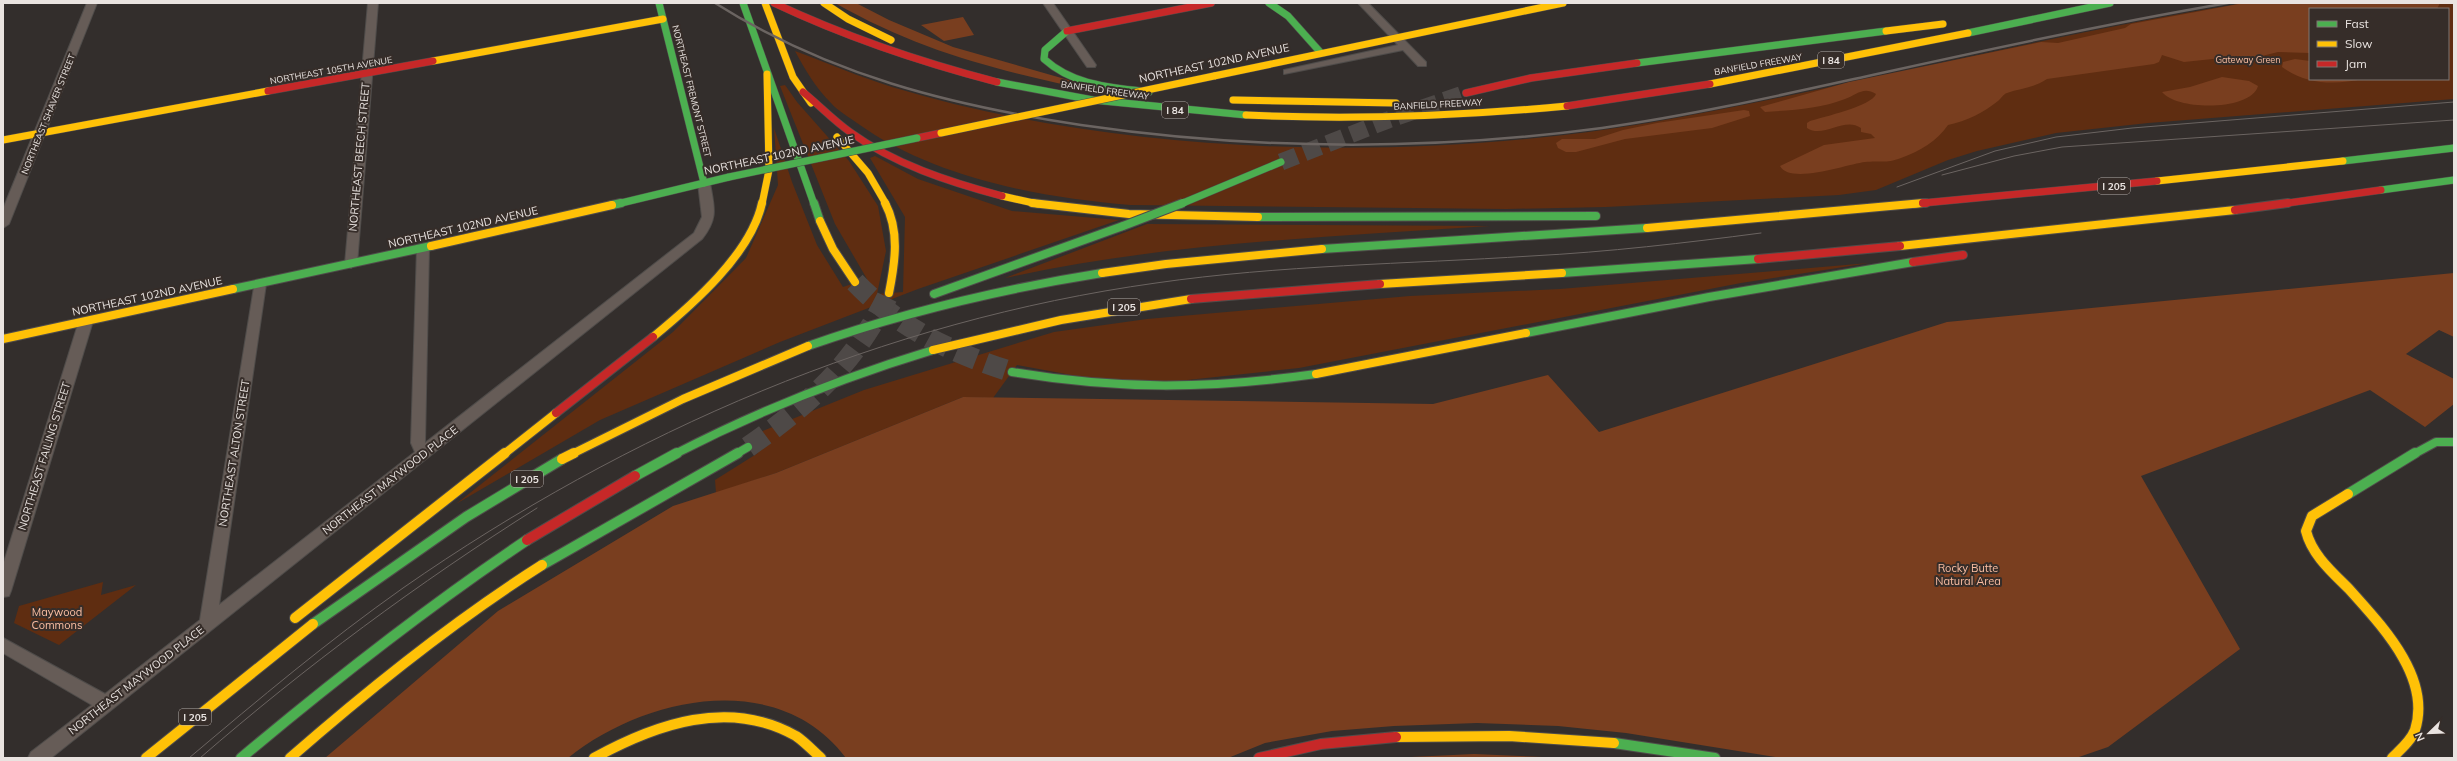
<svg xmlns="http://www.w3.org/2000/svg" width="2457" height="761" font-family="Mulish,sans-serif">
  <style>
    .green { fill: #5f2d11; fill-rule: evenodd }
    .forest { fill: #793e1f }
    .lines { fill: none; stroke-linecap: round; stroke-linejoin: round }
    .highway-tunnel-far1 { stroke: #4e4947; stroke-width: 17; stroke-dasharray: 17 8; stroke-linecap: butt }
    .highway-tunnel { stroke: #4e4947; stroke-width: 21; stroke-dasharray: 21 10; stroke-linecap: butt }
    .street-casing { stroke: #4f4c4a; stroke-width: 2 }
    .fast-far2-casing { stroke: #4f4c4a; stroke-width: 8 }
    .fast-far1-casing { stroke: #4f4c4a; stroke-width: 10 }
    .fast-casing { stroke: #4f4c4a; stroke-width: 12 }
    .slow-far2-casing { stroke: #4f4c4a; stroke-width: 8 }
    .slow-far1-casing { stroke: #4f4c4a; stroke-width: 10 }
    .slow-casing { stroke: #4f4c4a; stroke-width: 12 }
    .jam-far2-casing { stroke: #4f4c4a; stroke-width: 8 }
    .jam-far1-casing { stroke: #4f4c4a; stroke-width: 10 }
    .jam-casing { stroke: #4f4c4a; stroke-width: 12 }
    .street { fill: #665c57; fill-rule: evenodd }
    .fast-far2 { stroke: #4caf50; stroke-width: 7 }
    .fast-far1 { stroke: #4caf50; stroke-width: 8 }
    .fast { stroke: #4caf50; stroke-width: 10 }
    .slow-far2 { stroke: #ffc107; stroke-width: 7 }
    .slow-far1 { stroke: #ffc107; stroke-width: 8 }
    .slow { stroke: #ffc107; stroke-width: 10 }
    .jam-far2 { stroke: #c62828; stroke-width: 7 }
    .jam-far1 { stroke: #c62828; stroke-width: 8 }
    .jam { stroke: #c62828; stroke-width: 10 }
    .tram { stroke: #6b6461; stroke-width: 1 }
    .rail { stroke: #6b6461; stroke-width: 2.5 }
    .fast-bridge-far1-casing { stroke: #4f4c4a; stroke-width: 8; stroke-linecap: butt }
    .fast-bridge-casing { stroke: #4f4c4a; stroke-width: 10; stroke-linecap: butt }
    .slow-bridge-casing { stroke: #4f4c4a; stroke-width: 8; stroke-linecap: butt }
    .fast-bridge-far1 { stroke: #4caf50; stroke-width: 7 }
    .fast-bridge { stroke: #4caf50; stroke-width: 8 }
    .slow-bridge { stroke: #ffc107; stroke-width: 7 }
    .labels { text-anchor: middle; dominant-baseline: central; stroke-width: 4; stroke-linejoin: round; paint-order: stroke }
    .far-park-label { font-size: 9px; fill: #fbbea2; stroke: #362d29 }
    .far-street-label { font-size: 9px; fill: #e9e3e0; stroke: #362d29 }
    .shield { fill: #362d29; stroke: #b3aca9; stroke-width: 1 }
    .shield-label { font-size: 10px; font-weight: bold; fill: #e9e3e0 }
    .street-label { font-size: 11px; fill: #e9e3e0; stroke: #362d29 }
    .park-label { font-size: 11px; fill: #fbbea2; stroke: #362d29 }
  </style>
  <rect width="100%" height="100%" fill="#332e2c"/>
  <g class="green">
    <path d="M 2244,3 L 2454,3 L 2454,99 L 2148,123 L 2056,133 L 1977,151 L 1948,160 L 1876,190 L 1839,195 L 1606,207 L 1507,209 L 1130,205 C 1038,197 934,178 857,123 C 849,117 838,111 831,103 C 816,88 805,70 795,51 C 827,63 860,77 892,87 C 1123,157 1411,163 1648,123 C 1848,88 2044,35 2244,3 ZM 2310,9 L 2448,9 L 2448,79 L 2310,79 Z"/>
    <path d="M 785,85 L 797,102 L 849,161 L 878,206 L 886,251 L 877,294 L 903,292 L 905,217 L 870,158 L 875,156 L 918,179 L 1012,211 L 1119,220 L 918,289 L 780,342 L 600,420 L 456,504 L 673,332 L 746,258 L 778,185 L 774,128 L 792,182 L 817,245 L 843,287 L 867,279 L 835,224 L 780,86 Z"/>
    <path d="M 1147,224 L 1490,226 C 1328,237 1164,243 1005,278 Z"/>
    <path d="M 1869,263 L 1741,283 L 1299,368 L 1131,386 L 1017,365 L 993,398 L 963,397 L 776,473 L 716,493 L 715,480 L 758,453 L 743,439 L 864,390 L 1054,332 L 1147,319 L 1410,296 L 1560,289 Z"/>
    <path d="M 103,582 L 101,595 L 136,585 L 59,645 L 14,623 L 19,606 Z"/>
  </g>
  <g class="forest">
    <path d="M 835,3 L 856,3 L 889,20 L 953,47 L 1072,81 L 1109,89 L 1098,92 C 1001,71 923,53 835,3 Z"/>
    <path d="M 2244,3 L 2440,3 L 2437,9 L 2310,9 L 2310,53 L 2278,52 L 2250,59 L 2222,58 L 2184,62 L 2162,55 L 2159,62 L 2154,64 L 2047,79 C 2034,88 2021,88 2007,93 C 2003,94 2001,99 1998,101 C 1983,113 1967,121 1948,125 C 1937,141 1920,151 1901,158 C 1885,164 1880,160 1865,162 C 1848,164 1790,185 1780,166 L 1824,145 L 1875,138 L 1871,134 L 1861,132 L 1861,128 C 1844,116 1824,139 1807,128 L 1807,123 L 1810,121 C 1823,117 1872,106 1876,94 C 1863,86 1857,95 1845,99 C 1820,109 1792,110 1765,112 L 1760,107 L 1849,82 L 2041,42 L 2058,43 L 2125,28 L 2131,24 Z"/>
    <path d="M 963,17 L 974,35 L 944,41 L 921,25 Z"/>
    <path d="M 2295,59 L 2310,61 L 2310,79 L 2363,79 C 2335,85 2307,85 2282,67 L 2283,62 Z"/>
    <path d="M 2222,77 L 2249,81 L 2258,86 C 2251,111 2177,111 2162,92 L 2190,87 Z"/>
    <path d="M 1744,110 L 1749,111 L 1750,116 L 1712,128 L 1625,139 L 1576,152 L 1566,152 L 1558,148 L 1556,143 L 1562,139 L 1595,139 L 1623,130 L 1657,123 Z"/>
    <path d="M 2454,273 L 2454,337 L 2439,330 L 2406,354 L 2454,379 L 2454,404 L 2425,427 L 2370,390 L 2141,476 L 2240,649 L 2108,747 L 2076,758 L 1781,758 L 1626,733 L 1558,726 L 1477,723 L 1394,726 L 1332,731 L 1265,743 L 1228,758 L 846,758 C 779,668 645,696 568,758 L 325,758 L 498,611 L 673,506 L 776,473 L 963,397 L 1433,404 L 1548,375 L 1599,432 L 1947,322 Z"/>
    <path d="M 1474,754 L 1567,758 L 1390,758 Z"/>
  </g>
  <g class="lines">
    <path class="highway-tunnel-far1" d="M 1281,162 L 1388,120 L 1466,93"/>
    <g class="highway-tunnel">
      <path d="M 855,282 C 899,328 952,353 1012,372"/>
      <path d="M 748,447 C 810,404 856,362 889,293"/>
    </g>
    <g class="street-casing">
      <g id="street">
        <path d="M 87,3 L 97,3 L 9,224 L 3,228 L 3,209 Z"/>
        <path d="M 368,3 L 378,3 L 357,264 L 351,268 L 345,264 Z"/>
        <path d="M 1043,3 L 1053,3 L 1096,65 L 1095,67 L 1087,67 Z"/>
        <path d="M 1358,3 L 1368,3 L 1426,62 L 1426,66 L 1418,66 L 1403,50 L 1284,74 L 1284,70 L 1398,45 Z"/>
        <path d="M 704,179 L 710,183 C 714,207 719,218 702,239 L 51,758 L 28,758 L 31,752 L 92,705 L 3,653 L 3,638 L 105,694 L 200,620 L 255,281 L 260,280 L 266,284 L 219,605 L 415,452 L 411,443 L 417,248 L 419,245 L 427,245 L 429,248 L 425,443 L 694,233 L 702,217 L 698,183 Z"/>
        <path d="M 86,317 L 93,321 L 11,591 L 9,596 L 3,597 L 3,565 L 79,321 Z"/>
      </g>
    </g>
    <g class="fast-far2-casing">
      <g id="fast-far2">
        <path d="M 659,3 L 704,183"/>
        <path d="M 743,3 L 814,204"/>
        <path d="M 1269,3 L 1288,16 L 1321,53"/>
        <path d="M 1067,31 L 1045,50 L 1044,59 C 1074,86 1111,87 1149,92"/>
        <path d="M 1968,33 L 2110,3"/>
        <path d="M 1637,63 L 1886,31"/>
        <path d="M 997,82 L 1093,100 L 1246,115"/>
        <path d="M 2343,161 L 2454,148"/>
        <path d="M 2381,190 L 2454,180"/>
        <path d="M 1183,203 L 1281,162"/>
        <path d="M 617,204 L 729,177"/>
      </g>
    </g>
    <g class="fast-far1-casing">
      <g id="fast-far1">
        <path d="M 814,203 L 820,221"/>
        <path d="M 612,205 L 621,203"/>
        <path d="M 1258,217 L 1596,216"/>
        <path d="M 1322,249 L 1647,228"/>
        <path d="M 1562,273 L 1758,259"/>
        <path d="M 233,289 L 431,246"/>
        <path d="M 934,294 L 1123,226"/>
        <path d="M 1526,333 L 1709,297 L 1913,262"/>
        <path d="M 808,346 C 904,312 1002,289 1102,273"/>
        <path d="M 1012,372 C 1119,390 1209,389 1316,374"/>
        <path d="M 675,454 C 758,411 844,377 933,350"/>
        <path d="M 736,454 L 748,447"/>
        <path d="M 2414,454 L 2436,442 L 2454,442"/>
      </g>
    </g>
    <g class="fast-casing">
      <g id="fast">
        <path d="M 635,476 L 677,453"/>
        <path d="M 2348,494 L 2415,453"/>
        <path d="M 542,565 L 738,453"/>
        <path d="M 313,624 L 466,517 L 562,459"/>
        <path d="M 1614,743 L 1715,758"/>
        <path d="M 241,758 C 333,681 427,607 527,540"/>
      </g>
    </g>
    <g class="slow-far2-casing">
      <g id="slow-far2">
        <path d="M 765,3 L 793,77 L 811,103"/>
        <path d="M 824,3 L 848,19 L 891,40"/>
        <path d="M 1886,31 L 1943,24"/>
        <path d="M 433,61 L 663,19"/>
        <path d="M 1214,76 L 1563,3"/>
        <path d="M 1710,84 L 1968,33"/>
        <path d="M 1233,100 L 1396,103"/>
        <path d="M 1246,115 C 1353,120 1460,116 1567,106"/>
        <path d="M 837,137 L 868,173 L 886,204"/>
        <path d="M 3,140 L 268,91"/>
        <path d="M 2157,181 L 2343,161"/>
        <path d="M 1002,196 L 1038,204"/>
        <path d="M 762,204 L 769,170 L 767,74"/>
        <path d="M 1915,204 L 1923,203"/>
      </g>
    </g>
    <g class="slow-far1-casing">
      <g id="slow-far1">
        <path d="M 885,203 C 900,231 895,263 889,293"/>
        <path d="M 1032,203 L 1129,214 L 1258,217"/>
        <path d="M 820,221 L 833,249 L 855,282"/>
        <path d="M 1647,228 L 1923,203"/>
        <path d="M 431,246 L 612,205"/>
        <path d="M 1900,246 L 2235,210"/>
        <path d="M 1102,273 L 1166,264 L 1322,249"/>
        <path d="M 1380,284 L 1562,273"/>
        <path d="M 653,337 C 692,305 751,254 762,203"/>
        <path d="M 3,339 L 233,289"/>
        <path d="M 933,350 L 1061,320 L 1191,299"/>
        <path d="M 1316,374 L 1526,333"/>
        <path d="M 504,454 L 556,413"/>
        <path d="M 572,454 L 683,399 L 808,346"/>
      </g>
    </g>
    <g class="slow-casing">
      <g id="slow">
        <path d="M 562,459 L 574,453"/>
        <path d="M 2348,494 L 2312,516 L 2306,531 C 2312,555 2332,572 2349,589 C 2381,625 2432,677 2415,730 C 2411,741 2400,750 2392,758"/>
        <path d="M 295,618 L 505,453"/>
        <path d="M 1396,737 L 1509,736 L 1614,743"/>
        <path d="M 146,758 L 313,624"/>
        <path d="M 290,758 C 370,688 452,622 542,565"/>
        <path d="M 594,758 C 656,724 729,698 796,736 C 805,742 813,751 821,758"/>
      </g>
    </g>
    <g class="jam-far2-casing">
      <g id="jam-far2">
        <path d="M 774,3 C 846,37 920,62 997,82"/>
        <path d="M 1067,31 L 1211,3"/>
        <path d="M 268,91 L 433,61"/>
        <path d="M 803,92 C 819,105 833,120 850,132 C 894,164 949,182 1002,196"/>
        <path d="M 1466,93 L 1531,78 L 1637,63"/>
        <path d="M 1567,106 L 1710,84"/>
        <path d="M 917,138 L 941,133"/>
        <path d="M 1923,203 L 2157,181"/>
        <path d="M 2281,204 L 2381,190"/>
      </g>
    </g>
    <g class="jam-far1-casing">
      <g id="jam-far1">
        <path d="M 1923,203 L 1926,203"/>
        <path d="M 2235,210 L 2288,203"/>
        <path d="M 1758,259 L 1900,246"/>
        <path d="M 1913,262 L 1963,255"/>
        <path d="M 1191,299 L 1380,284"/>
        <path d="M 556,413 L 653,337"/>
      </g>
    </g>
    <g class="jam-casing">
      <g id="jam">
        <path d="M 527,540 L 635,476"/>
        <path d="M 1259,758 L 1321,744 L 1396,737"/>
      </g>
    </g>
    <use href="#street" class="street"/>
    <use href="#fast-far2" class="fast-far2"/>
    <use href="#fast-far1" class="fast-far1"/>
    <use href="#fast" class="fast"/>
    <use href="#slow-far2" class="slow-far2"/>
    <use href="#slow-far1" class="slow-far1"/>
    <use href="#slow" class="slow"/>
    <use href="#jam-far2" class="jam-far2"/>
    <use href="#jam-far1" class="jam-far1"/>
    <use href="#jam" class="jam"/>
    <g class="tram">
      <path d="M 1942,175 L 2014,156 L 2062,147 L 2454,120"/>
      <path d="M 1897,187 L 1995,151 L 2056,137 L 2132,128 L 2454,102"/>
      <path d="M 189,758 C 259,699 328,641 403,588 C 629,431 883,321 1156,283 C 1280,265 1407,264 1531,256 C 1608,252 1685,243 1761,233"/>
      <path d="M 200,758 C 306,666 418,583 537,508"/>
    </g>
    <path class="rail" d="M 715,3 C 829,75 949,105 1081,125 C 1253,150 1429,151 1602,128 C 1694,115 1786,94 1877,74 C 1994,48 2110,23 2228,3"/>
    <g class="fast-bridge-far1-casing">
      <g id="fast-bridge-far1">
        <path d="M 729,177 L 917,138"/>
        <path d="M 1181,204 L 1183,203"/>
      </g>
    </g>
    <g class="fast-bridge-casing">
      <path id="fast-bridge" d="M 1123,226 L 1183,203"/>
    </g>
    <g class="slow-bridge-casing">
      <path id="slow-bridge" d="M 941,133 L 1214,76"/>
    </g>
    <use href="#fast-bridge-far1" class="fast-bridge-far1"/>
    <use href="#fast-bridge" class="fast-bridge"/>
    <use href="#slow-bridge" class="slow-bridge"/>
  </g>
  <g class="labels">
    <g class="far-park-label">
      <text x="2248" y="59">Gateway Green</text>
    </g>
    <g class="far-street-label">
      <text transform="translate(1758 64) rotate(-10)">BANFIELD FREEWAY</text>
      <text transform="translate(331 70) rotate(-10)">NORTHEAST 105TH AVENUE</text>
      <text transform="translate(1105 90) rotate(8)">BANFIELD FREEWAY</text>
      <text transform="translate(692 91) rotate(76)">NORTHEAST FREMONT STREET</text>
      <text transform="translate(1438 104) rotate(-3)">BANFIELD FREEWAY</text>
      <text transform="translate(48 114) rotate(-68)">NORTHEAST SHAVER STREET</text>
    </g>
    <g class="shield">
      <rect x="1818" y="52" width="26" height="16" rx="3"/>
      <rect x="1162" y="102" width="26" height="16" rx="3"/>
      <rect x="2098" y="178" width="32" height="16" rx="3"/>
      <rect x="1108" y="299" width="32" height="16" rx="3"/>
      <rect x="511" y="471" width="32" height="16" rx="3"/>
      <rect x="179" y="709" width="32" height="16" rx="3"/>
    </g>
    <g class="shield-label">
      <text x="1831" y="60">I 84</text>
      <text x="1175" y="110">I 84</text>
      <text x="2114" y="186">I 205</text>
      <text x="1124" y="307">I 205</text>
      <text x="527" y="479">I 205</text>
      <text x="195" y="717">I 205</text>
    </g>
    <g class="street-label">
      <text transform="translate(1214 63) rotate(-12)">NORTHEAST 102ND AVENUE</text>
      <text transform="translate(779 155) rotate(-12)">NORTHEAST 102ND AVENUE</text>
      <text transform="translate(359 157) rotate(-85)">NORTHEAST BEECH STREET</text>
      <text transform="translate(463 227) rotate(-13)">NORTHEAST 102ND AVENUE</text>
      <text transform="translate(147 296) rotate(-12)">NORTHEAST 102ND AVENUE</text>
      <text transform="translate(234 453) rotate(-81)">NORTHEAST ALTON STREET</text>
      <text transform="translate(44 456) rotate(-73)">NORTHEAST FAILING STREET</text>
      <text transform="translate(390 480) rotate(-38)">NORTHEAST MAYWOOD PLACE</text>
      <text transform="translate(136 680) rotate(-38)">NORTHEAST MAYWOOD PLACE</text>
    </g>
    <g class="park-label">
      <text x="1968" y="568">Rocky Butte<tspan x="1968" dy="13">Natural Area</tspan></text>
      <text x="57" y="612">Maywood<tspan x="57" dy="13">Commons</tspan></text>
    </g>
  </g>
  <rect width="2457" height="761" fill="none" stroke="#e9e3e0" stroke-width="8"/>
  <rect x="2309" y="8" width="140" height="72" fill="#362d29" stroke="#7e7672"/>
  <rect x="2317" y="21" width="20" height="6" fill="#4caf50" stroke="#7e7672"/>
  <text x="2345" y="28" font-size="12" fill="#e9e3e0">Fast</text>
  <rect x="2317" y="41" width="20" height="6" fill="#ffc107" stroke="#7e7672"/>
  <text x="2345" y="48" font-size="12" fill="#e9e3e0">Slow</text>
  <rect x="2317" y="61" width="20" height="6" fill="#c62828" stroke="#7e7672"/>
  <text x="2345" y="68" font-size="12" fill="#e9e3e0">Jam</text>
  <g transform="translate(2429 733) rotate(247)" stroke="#362d29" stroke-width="3" paint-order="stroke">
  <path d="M0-3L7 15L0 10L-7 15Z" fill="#e9e3e0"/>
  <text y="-6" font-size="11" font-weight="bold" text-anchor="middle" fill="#e9e3e0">N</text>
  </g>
</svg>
